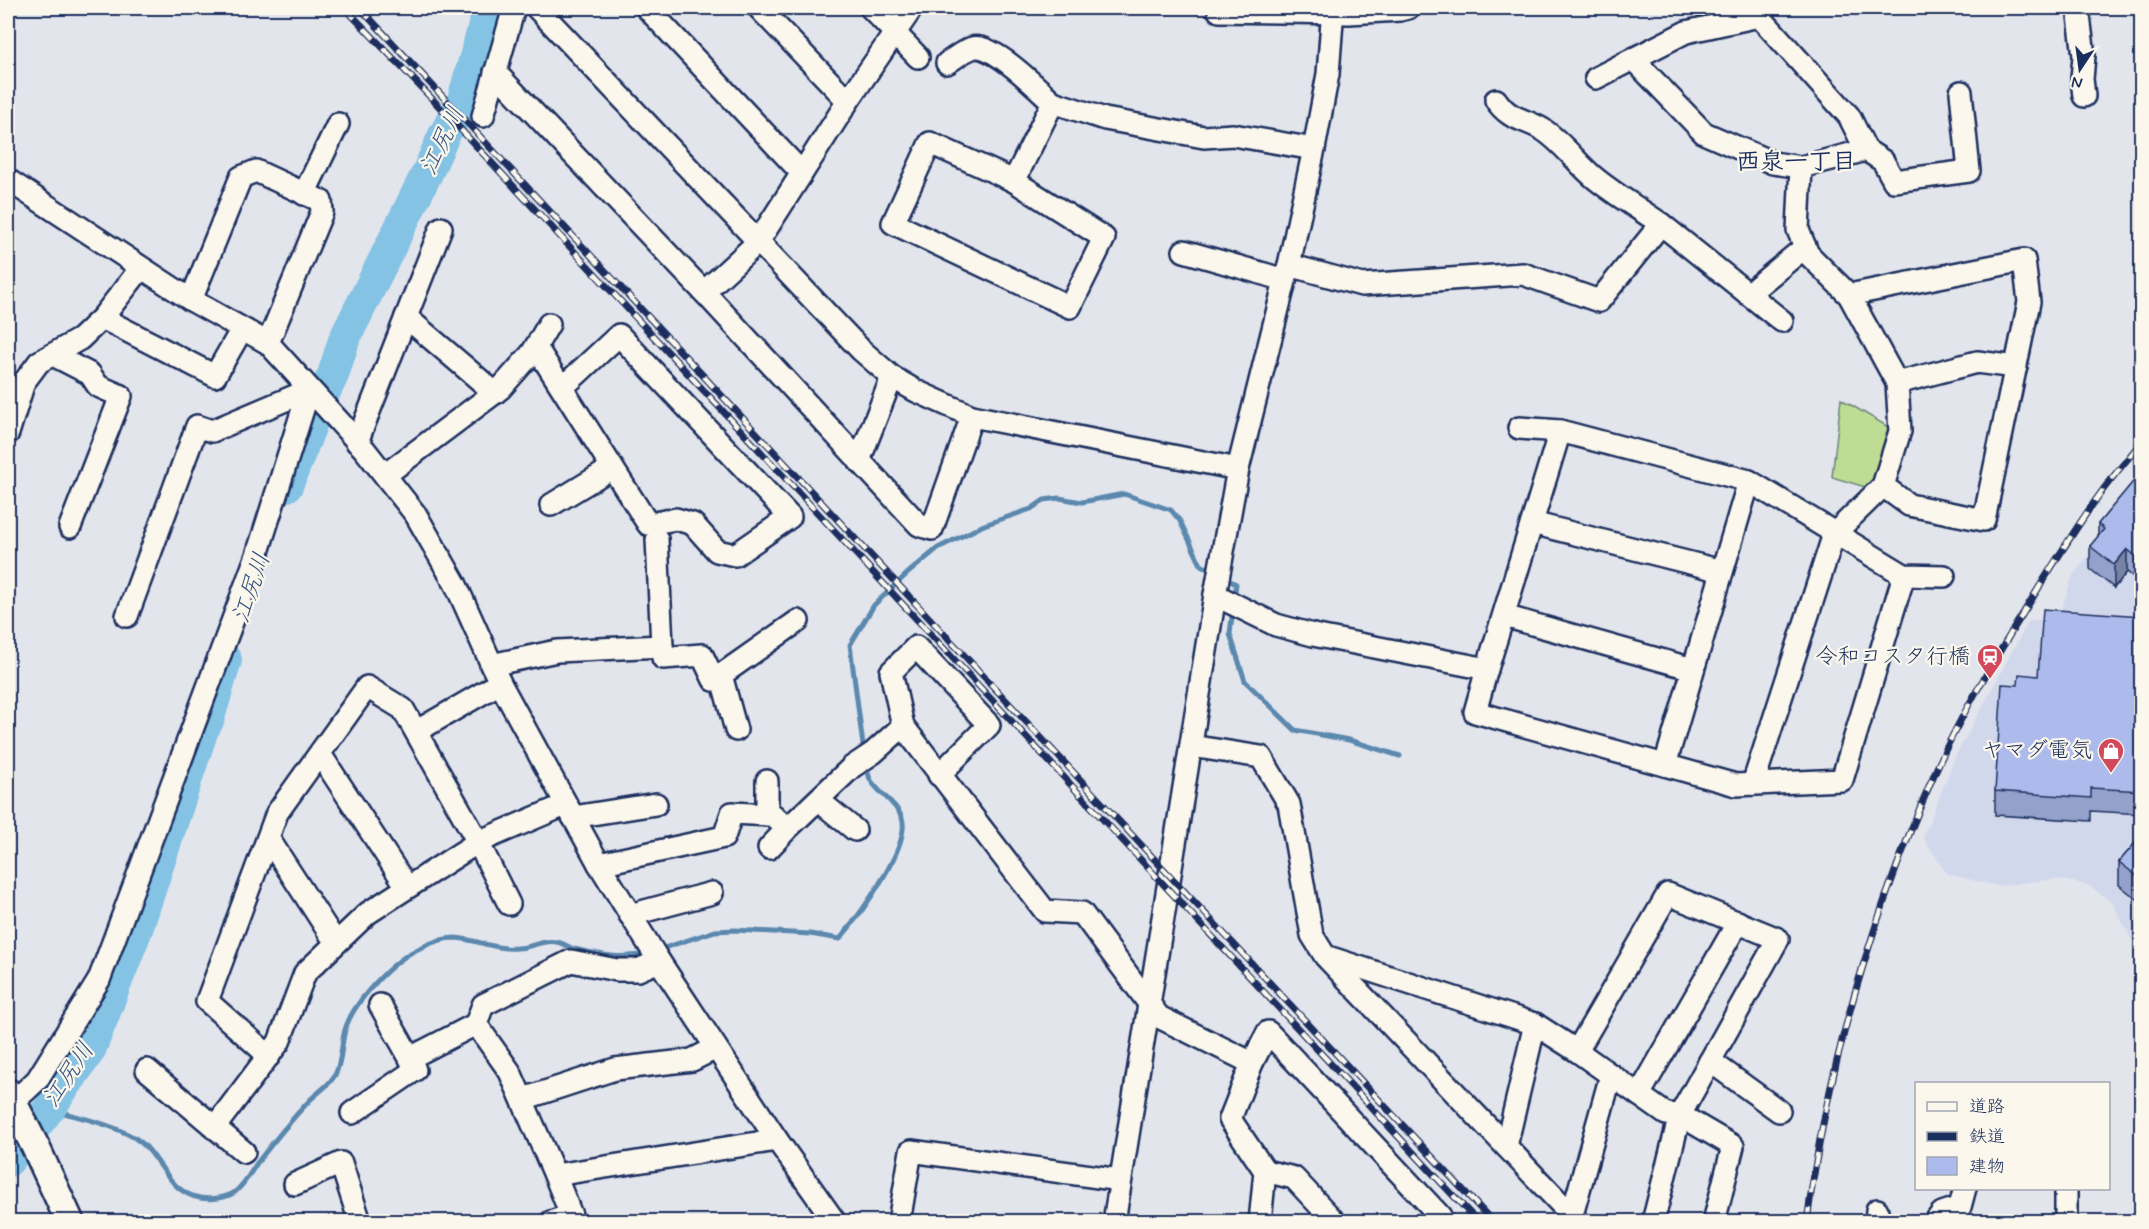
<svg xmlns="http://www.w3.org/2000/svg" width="2149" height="1229" font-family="Mynerve,'Klee One',sans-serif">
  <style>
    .built { fill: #d2d8ec }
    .green { fill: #bedc94; stroke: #6c8679; stroke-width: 1.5 }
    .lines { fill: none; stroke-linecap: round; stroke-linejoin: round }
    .stream { stroke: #5a88ae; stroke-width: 5 }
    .river { stroke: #84c3e4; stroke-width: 32 }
    .minor-casing { stroke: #1b2f5e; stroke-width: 26 }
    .major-casing { stroke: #1b2f5e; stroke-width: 32 }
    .minor { stroke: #fbf7ec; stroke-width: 21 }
    .major { stroke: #fbf7ec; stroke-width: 27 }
    .rail-casing { stroke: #1b2f5e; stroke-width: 7 }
    .rail { stroke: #fbf7ec; stroke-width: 4.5; stroke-dasharray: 14; stroke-linecap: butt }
    .wall { fill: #94a1ca; stroke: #1b2f5e; stroke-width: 1.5 }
    .shaded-wall { fill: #7883a4; stroke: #1b2f5e; stroke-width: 1.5 }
    .building { fill: #acbbeb; stroke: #1b2f5e; stroke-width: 1.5 }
    .labels { text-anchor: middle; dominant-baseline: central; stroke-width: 4.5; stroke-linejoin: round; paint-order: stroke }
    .poi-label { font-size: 22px; fill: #1b2f5e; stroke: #fbf7ec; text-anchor: end }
    .water-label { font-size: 24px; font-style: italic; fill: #355480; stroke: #fbf7ec }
    .neighbourhood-label { font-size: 24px; font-weight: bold; fill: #1b2f5e; stroke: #fbf7ec }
  </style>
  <rect width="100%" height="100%" fill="#e3e5ec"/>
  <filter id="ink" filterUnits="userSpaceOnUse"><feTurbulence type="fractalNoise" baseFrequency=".0167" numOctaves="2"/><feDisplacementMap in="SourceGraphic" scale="12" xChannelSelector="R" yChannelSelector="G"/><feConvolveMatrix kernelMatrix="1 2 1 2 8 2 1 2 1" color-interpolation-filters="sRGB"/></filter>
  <g filter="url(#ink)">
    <path class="built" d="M 2141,489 L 2141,946 L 2131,939 L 2112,902 L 2088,885 L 2056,879 L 1997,886 L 1947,874 L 1923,838 L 1955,757 L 2028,622 L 2059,616 L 2073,575 Z"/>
    <path class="green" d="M 1841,399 L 1890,428 L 1876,480 L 1865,487 L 1832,477 Z"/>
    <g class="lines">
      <g class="stream">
        <path d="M 1222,577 L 1236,584 L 1234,599"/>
        <path d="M 1233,608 L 1230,634 L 1245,681 L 1295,730 L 1349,740 L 1400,756"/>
        <path d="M 864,753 L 850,645 L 874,605 L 908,573 L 938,548 L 984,525 L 1031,509 L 1044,500 L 1059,498 L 1082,502 L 1124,494 L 1171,510 L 1180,521 L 1201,565 L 1214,572"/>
        <path d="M 658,950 L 715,931 L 735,930 L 810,934 L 840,939 C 858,917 912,845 902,818 C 896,803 881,795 872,782 C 868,778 868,771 867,765"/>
        <path d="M 49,1109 C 77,1117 109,1123 135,1138 C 161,1154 166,1192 200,1198 C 211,1200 227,1198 235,1192 C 245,1184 250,1173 257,1163 C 273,1142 292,1119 310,1100 C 319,1091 329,1086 335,1075 C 342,1062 341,1044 345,1030 C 353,1002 393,960 420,948 C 430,943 443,938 455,938 C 476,939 495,950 517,948 C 532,948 542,939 557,942 C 563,943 568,947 574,949 C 600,955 623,960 649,953"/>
      </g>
      <g class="river">
        <path d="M 287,486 L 320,402 L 333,375 L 344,340 L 429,169 L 444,135 L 462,103 L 489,8"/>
        <path d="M 8,1161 L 49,1109 L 90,1050 L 137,929 L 203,729 L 208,721 L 226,660"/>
      </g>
      <g class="minor-casing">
        <g id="minor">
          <path d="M 537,8 L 861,350 L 892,377 L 916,391 L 972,416 L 1238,469"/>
          <path d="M 647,8 L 802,173"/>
          <path d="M 759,8 L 848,101"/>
          <path d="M 871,8 L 918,57"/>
          <path d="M 1219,8 L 1219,11 L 1349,13 L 1400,10 L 1408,8"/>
          <path d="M 2078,8 L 2084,56 L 2082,79 L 2084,96"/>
          <path d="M 947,63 C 955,58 963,51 972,48 C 991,41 1038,89 1053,102"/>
          <path d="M 495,72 L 704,292 L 919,525 L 932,529 L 972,416"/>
          <path d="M 1596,78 L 1633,59"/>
          <path d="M 1496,100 C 1509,120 1523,118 1542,129 C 1563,142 1577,164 1596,179 C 1617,196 1640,209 1661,224"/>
          <path d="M 483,116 L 514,8"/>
          <path d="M 930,143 L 1014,181 L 1104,238 L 1070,307 L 893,223 Z"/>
          <path d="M 1801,167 L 1866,150"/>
          <path d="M 8,180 L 191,300 L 268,343 L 365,450 L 416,515 L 456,585 L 500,683 L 599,864 L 659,961 L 777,1140 L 835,1222"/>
          <path d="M 1014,181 L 1053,102 L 1105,119 L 1204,137 L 1233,135 L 1314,149"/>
          <path d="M 304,194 L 338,124"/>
          <path d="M 1184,251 L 1285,280"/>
          <path d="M 1289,265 L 1362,285 L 1523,274 L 1599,301 L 1661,224 L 1782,321"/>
          <path d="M 704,292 L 758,242 L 848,101 L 912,8"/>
          <path d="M 1748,294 L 1805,247"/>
          <path d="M 1849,295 L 2024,260 L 2029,302 L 1984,520 L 1909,505 L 1883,486"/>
          <path d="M 191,300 L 241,177 L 256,171 L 321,201 L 322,212 L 268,343"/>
          <path d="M 406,317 L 495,393"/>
          <path d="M 102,318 L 215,376 L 242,329"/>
          <path d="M 536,347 L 648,524 L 676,519 L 693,524 L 717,551 L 735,555 L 790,517 L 619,335 L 562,388"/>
          <path d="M 53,355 L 90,374 L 98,386 L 121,396 L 70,527"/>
          <path d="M 1897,383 L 1977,362 L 2016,367"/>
          <path d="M 1519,428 L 1560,431 L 1749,481 L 1904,575 L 1944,576"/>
          <path d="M 1560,431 L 1487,669 L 1475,712 L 1736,785 L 1842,780 L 1904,575"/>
          <path d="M 8,433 L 24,382 L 39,362 L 80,339 L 102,318 L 141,268"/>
          <path d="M 357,442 L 441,228"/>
          <path d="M 859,461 L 892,377"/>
          <path d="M 385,475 L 501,388 L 532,353 L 549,324"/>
          <path d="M 551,505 L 612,468"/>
          <path d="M 1532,523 L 1722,571"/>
          <path d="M 657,539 L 662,646"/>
          <path d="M 1215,595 L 1276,625 L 1313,635 L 1487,669"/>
          <path d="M 127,616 L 197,426 L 212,431 L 309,390"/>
          <path d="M 1504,616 L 1693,669"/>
          <path d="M 491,665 L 557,651 L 662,646 L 663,658 L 702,655 L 714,680 L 721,675 L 736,730"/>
          <path d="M 721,675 L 798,621"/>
          <path d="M 903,726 L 891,672 L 916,647 L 989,725 L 939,775"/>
          <path d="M 417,731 L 500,683"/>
          <path d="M 1191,746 L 1261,757 L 1289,804 L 1312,935 L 1325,956 L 1578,1222"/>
          <path d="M 320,754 L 407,887"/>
          <path d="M 1665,765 L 1749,481"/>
          <path d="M 1753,784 L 1834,534 L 1883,486 L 1900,431 L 1897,383 L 1849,295 L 1808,254 L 1798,230 L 1801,167 L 1773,163 L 1704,133 L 1633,59 L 1686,32 L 1759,16 L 1849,116 L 1866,150 L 1883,161 L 1894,181 L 1969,171 L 1961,92"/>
          <path d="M 818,800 L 855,830"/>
          <path d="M 767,815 L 767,781"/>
          <path d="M 573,817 L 656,804"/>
          <path d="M 268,838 L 336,943"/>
          <path d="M 769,848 L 787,829"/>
          <path d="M 599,864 L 724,837 L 732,813 L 773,815 L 787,829 L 852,767 L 873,753 L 903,726 L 1045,911 L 1082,913 L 1159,1017 L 1252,1063"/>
          <path d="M 630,915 L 712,893"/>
          <path d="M 1328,957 L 1535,1024 L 1577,1051 L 1666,1114 L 1680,1115 L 1733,1146 L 1714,1222"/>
          <path d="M 380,1005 L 410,1058"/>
          <path d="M 1577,1051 L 1668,894 L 1778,939 L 1680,1115 L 1653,1222"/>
          <path d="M 269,1056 L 207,1001 L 277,813 L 367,687 L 403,709 L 478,842 L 509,904"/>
          <path d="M 1710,1061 L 1779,1111"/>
          <path d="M 147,1070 L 244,1152"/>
          <path d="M 1639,1095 L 1738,922"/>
          <path d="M 523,1099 L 615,1069 L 692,1060 L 716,1048"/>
          <path d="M 8,1107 L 37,1080 L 99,980 L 257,555 L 309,390"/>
          <path d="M 352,1113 L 415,1070 L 410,1058 L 476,1024"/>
          <path d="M 214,1128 L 279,1042 L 305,973 L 368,913 L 478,842 L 565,805"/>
          <path d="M 1506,1146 L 1535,1024"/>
          <path d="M 1265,1171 L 1294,1178 L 1335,1222"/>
          <path d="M 555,1175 L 510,1072 L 476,1024 L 483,1005 L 571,961 L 617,970 L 638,970 L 659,961"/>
          <path d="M 295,1184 L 341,1163 L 360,1222"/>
          <path d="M 2066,1188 L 2066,1222"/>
          <path d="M 1572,1215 L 1611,1075"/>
          <path d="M 551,1222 L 571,1215 L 555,1175 L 777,1140"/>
          <path d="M 899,1222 L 911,1151 L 1120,1180"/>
          <path d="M 1114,1222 L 1215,595 L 1238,469 L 1289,265 L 1314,149 L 1328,74 L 1333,8"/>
          <path d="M 1260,1222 L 1265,1171 L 1230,1119 L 1252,1063 L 1268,1032 L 1440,1216 L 1437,1222"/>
          <path d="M 1876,1222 L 1877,1210"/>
          <path d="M 1935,1222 L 1942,1213 L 1960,1207 L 1965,1188"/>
        </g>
      </g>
      <g class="major-casing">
        <path id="major" d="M 8,1093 L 37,1150 L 70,1222"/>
      </g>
      <use href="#minor" class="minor"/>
      <use href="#major" class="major"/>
      <g class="rail-casing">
        <g id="rail">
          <path d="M 345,8 L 436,103 L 1478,1222"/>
          <path d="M 360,8 L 1493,1222"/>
          <path d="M 1807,1222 C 1827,1066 1873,914 1936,770 C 1958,721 1986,674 2014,628 C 2042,583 2069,537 2100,494 C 2113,476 2128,459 2142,441"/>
        </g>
      </g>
      <use href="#rail" class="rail"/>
    </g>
    <g class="wall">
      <path d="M 2142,471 L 2142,584 L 2127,572 L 2114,588 L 2090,569 L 2090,546 L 2098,537 L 2098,524 Z"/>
      <path d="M 2142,616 L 2142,814 L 2091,811 L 2091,821 L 1995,815 L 1995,791 L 2018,685 L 2038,676 Z"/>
      <path d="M 2142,835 L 2142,903 L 2119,885 L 2119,862 Z"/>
    </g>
    <path class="shaded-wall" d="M 2127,549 L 2127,572 L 2114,588 L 2114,565 Z"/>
    <g class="building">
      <path d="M 2142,471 L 2142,561 L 2127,549 L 2114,565 L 2090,546 L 2104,529 L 2098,524 Z"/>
      <path d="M 2043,609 L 2142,616 L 2142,791 L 2091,788 L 2091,798 L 1995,791 L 2002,684 L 2018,685 L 2019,674 L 2038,676 Z"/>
      <path d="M 2142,835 L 2142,880 L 2119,862 Z"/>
    </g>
  </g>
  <defs>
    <g id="station-pin" transform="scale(1.35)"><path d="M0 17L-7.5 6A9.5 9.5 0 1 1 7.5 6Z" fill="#d1495b" stroke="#fbf7ec"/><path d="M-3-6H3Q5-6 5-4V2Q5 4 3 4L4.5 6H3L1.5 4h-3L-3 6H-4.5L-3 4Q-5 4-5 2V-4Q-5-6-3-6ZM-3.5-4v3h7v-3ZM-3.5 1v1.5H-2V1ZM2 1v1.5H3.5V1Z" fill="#fff"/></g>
    <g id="shop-pin" transform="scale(1.35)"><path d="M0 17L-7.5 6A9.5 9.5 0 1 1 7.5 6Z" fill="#d1495b" stroke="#fbf7ec"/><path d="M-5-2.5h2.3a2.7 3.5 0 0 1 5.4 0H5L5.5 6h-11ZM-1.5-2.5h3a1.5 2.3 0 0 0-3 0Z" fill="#fff"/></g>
  </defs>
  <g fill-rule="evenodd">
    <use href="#station-pin" x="1990" y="657"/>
    <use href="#shop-pin" x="2111" y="751"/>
  </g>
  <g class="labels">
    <g class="poi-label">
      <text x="1970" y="657">令和コスタ行橋</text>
      <text x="2092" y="751">ヤマダ電気</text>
    </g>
    <g class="water-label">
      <text transform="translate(443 141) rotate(-64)">江尻川</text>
      <text transform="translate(252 588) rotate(-71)">江尻川</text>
      <text transform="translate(69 1075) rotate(-56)">江尻川</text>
    </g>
    <g class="neighbourhood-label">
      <text x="1796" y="162">西泉一丁目</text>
    </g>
  </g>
  <rect width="2149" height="1229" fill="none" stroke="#fbf7ec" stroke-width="30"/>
  <rect x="15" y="15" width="2119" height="1199" fill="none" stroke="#1b2f5e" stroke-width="2" filter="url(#ink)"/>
  <rect x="1915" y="1082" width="195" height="108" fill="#fbf7ec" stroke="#a1a7b3" stroke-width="1.5"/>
  <rect x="1927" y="1102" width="30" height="9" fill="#fbf7ec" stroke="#a1a7b3" stroke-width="1.5"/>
  <text x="1969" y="1112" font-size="18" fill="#1b2f5e">道路</text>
  <rect x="1927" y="1132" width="30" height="9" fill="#1b2f5e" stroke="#a1a7b3" stroke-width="1.5"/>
  <text x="1969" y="1142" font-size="18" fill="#1b2f5e">鉄道</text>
  <rect x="1927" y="1157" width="30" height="18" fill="#acbbeb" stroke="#a1a7b3" stroke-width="1.5"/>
  <text x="1969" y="1172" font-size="18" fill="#1b2f5e">建物</text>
  <g transform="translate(2080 69) rotate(193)" stroke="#fbf7ec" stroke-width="4.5" paint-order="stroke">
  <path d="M0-4.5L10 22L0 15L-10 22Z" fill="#1b2f5e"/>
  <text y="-9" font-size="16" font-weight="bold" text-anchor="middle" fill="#1b2f5e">N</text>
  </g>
</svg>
